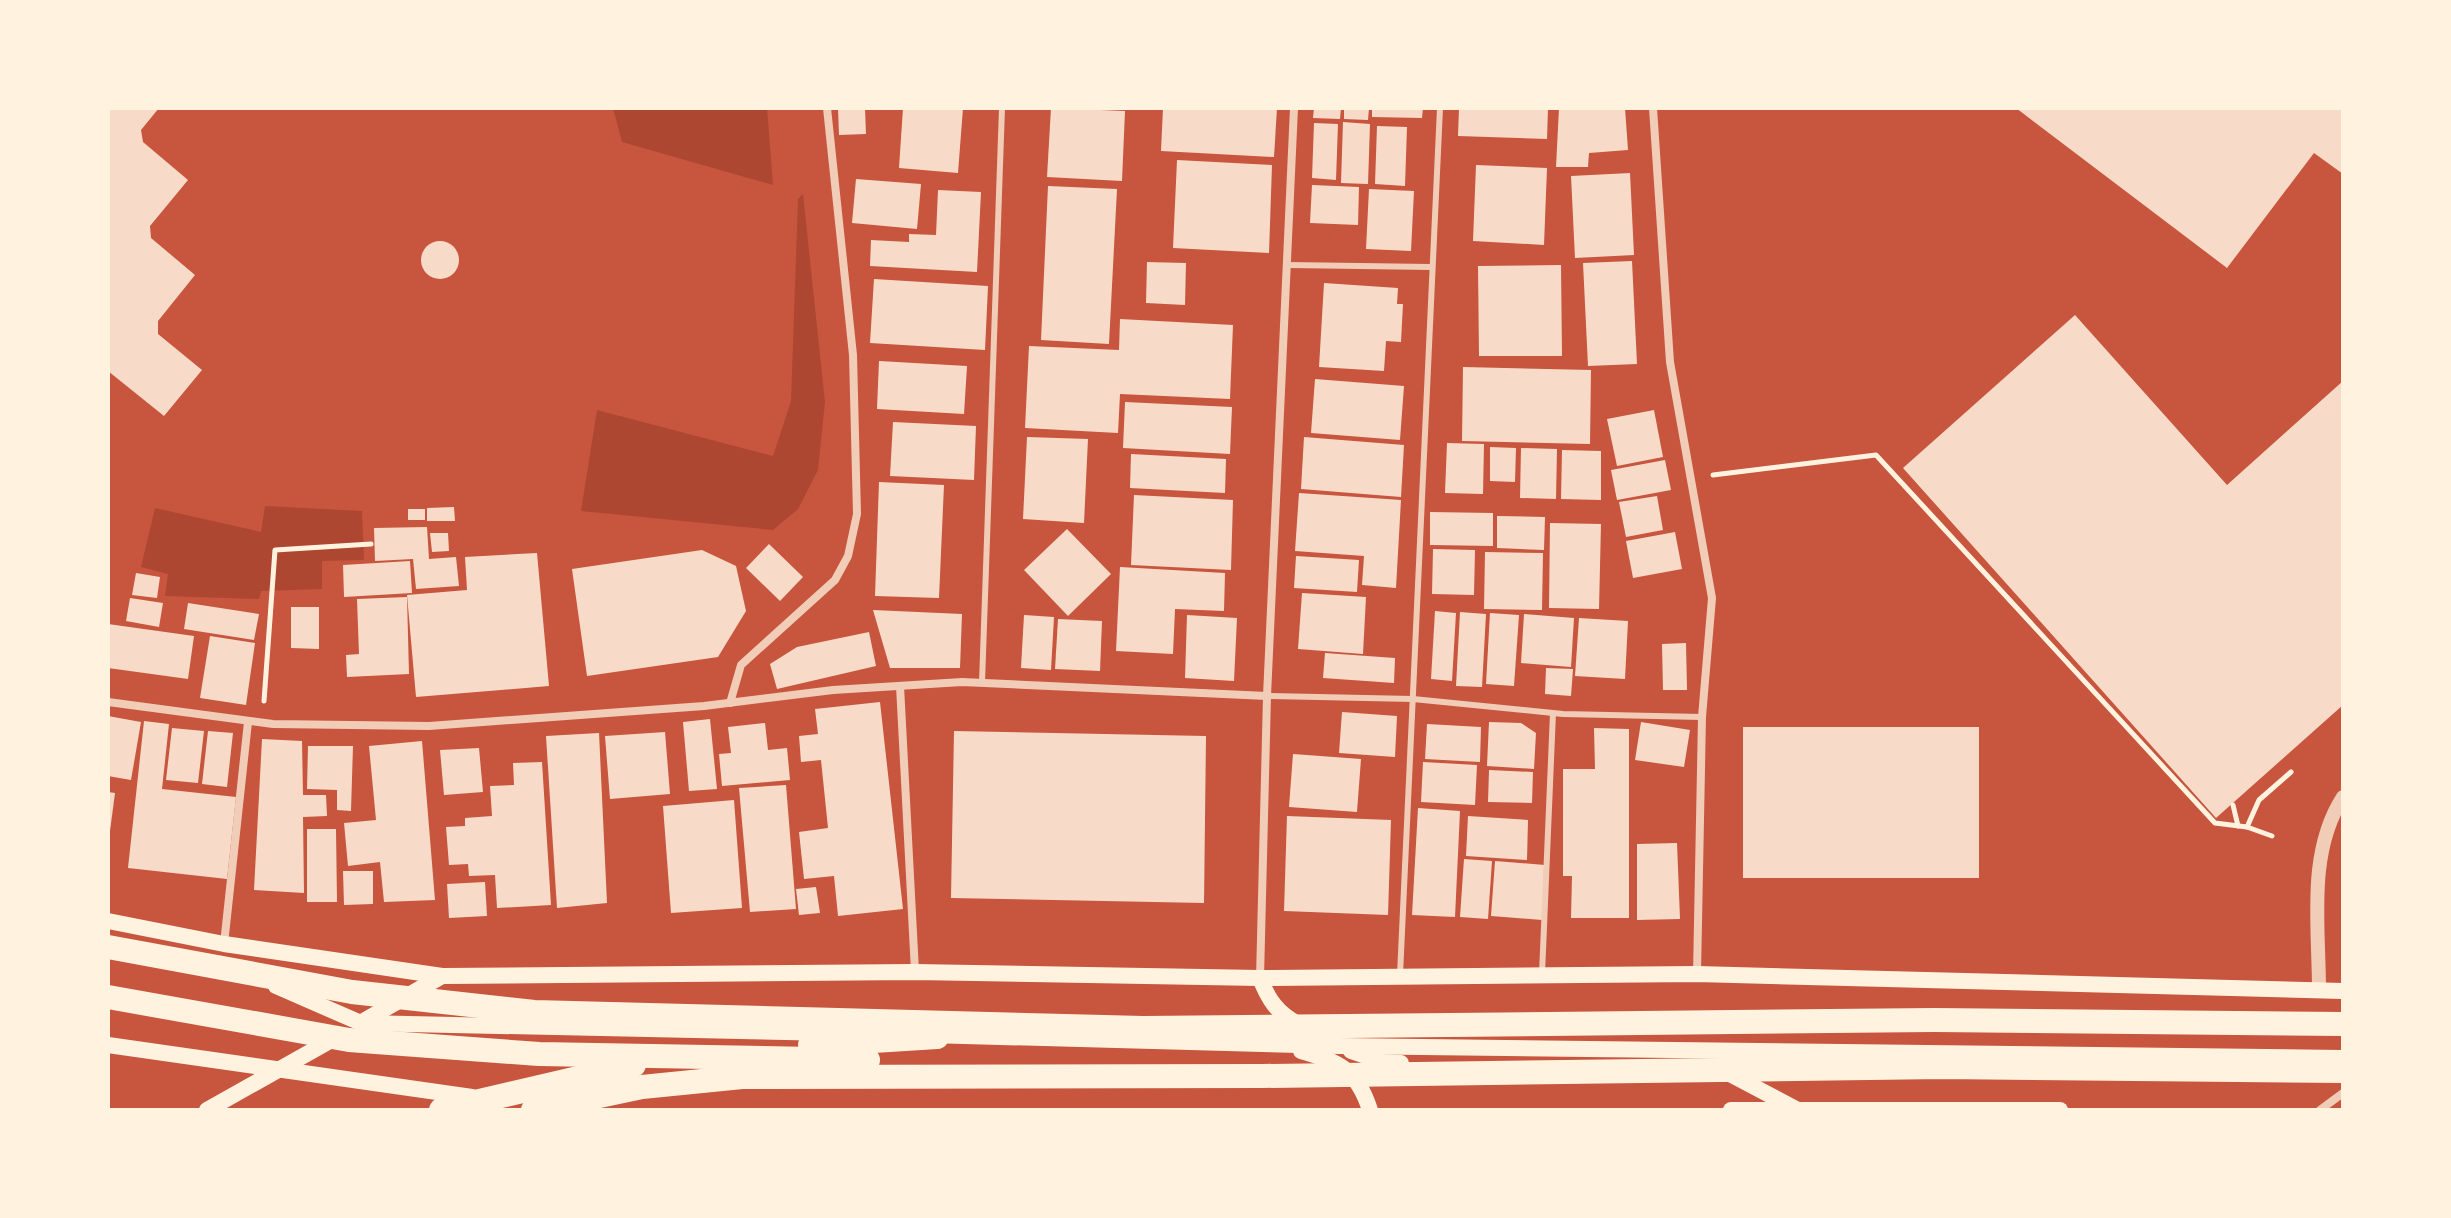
<svg xmlns="http://www.w3.org/2000/svg" width="2451" height="1218" font-family="Merriweather,serif">
  <style>
    .green { fill: #ae4732 }
    .building { fill: #f7dbc8 }
    .lines { fill: none; stroke-linecap: round; stroke-linejoin: round }
    .path { stroke: #fff3e0; stroke-width: 5 }
    .service { stroke: #f1ccb7; stroke-width: 6 }
    .minor { stroke: #f1ccb7; stroke-width: 8 }
    .tertiary { stroke: #f1ccb7; stroke-width: 14 }
    .secondary { stroke: #fff3e0; stroke-width: 16 }
    .motorway { stroke: #fff3e0; stroke-width: 24 }
  </style>
  <rect width="100%" height="100%" fill="#c8553d"/>
  <g class="green">
    <path d="M 613,108 L 767,108 L 773,185 L 622,142 Z"/>
    <path d="M 803,194 L 825,402 L 818,470 L 798,509 L 773,530 L 581,511 L 597,410 L 773,456 L 791,401 L 798,199 Z"/>
    <path d="M 265,506 L 362,511 L 364,560 L 322,561 L 322,589 L 261,591 L 259,599 L 165,596 L 168,574 L 141,567 L 155,508 L 261,532 Z"/>
  </g>
  <g class="building">
    <path d="M 108,108 L 159,108 L 141,130 L 143,142 L 188,180 L 150,226 L 151,238 L 195,275 L 158,321 L 158,334 L 202,370 L 164,416 L 108,371 Z"/>
    <path d="M 838,108 L 865,108 L 866,134 L 839,135 Z"/>
    <path d="M 903,108 L 963,108 L 958,173 L 899,168 Z"/>
    <path d="M 1051,108 L 1125,111 L 1122,181 L 1047,177 Z"/>
    <path d="M 1163,108 L 1277,108 L 1274,157 L 1161,151 Z"/>
    <path d="M 1314,108 L 1341,108 L 1340,119 L 1313,118 Z"/>
    <path d="M 1344,108 L 1369,108 L 1368,120 L 1344,119 Z"/>
    <path d="M 1372,108 L 1423,108 L 1422,118 L 1372,117 Z"/>
    <path d="M 1459,108 L 1548,108 L 1547,139 L 1458,136 Z"/>
    <path d="M 1559,108 L 1625,108 L 1628,150 L 1589,153 L 1588,167 L 1556,167 Z"/>
    <path d="M 2016,108 L 2343,108 L 2343,174 L 2314,153 L 2227,268 Z"/>
    <path d="M 1343,122 L 1370,124 L 1368,184 L 1341,183 Z"/>
    <path d="M 1314,123 L 1338,124 L 1336,180 L 1312,178 Z"/>
    <path d="M 1377,126 L 1407,127 L 1405,186 L 1375,184 Z"/>
    <path d="M 1177,160 L 1272,165 L 1269,253 L 1173,248 Z"/>
    <path d="M 1476,165 L 1547,168 L 1544,245 L 1473,241 Z"/>
    <path d="M 1630,173 L 1634,255 L 1575,258 L 1571,176 Z"/>
    <path d="M 856,179 L 921,184 L 917,229 L 852,223 Z"/>
    <path d="M 1312,185 L 1359,187 L 1358,225 L 1310,223 Z"/>
    <path d="M 1048,186 L 1117,189 L 1109,344 L 1041,340 Z"/>
    <path d="M 1369,189 L 1414,191 L 1411,251 L 1366,249 Z"/>
    <path d="M 938,190 L 981,192 L 977,272 L 870,266 L 871,240 L 909,242 L 909,234 L 936,235 Z"/>
    <circle cx="440" cy="260" r="19"/>
    <path d="M 1632,261 L 1637,364 L 1588,366 L 1583,263 Z"/>
    <path d="M 1147,262 L 1186,263 L 1185,305 L 1146,303 Z"/>
    <path d="M 1561,265 L 1562,356 L 1479,356 L 1478,266 Z"/>
    <path d="M 874,279 L 988,286 L 985,350 L 870,343 Z"/>
    <path d="M 1324,283 L 1398,288 L 1397,304 L 1403,304 L 1401,342 L 1386,341 L 1384,371 L 1319,367 Z"/>
    <path d="M 2075,315 L 2227,485 L 2343,381 L 2343,705 L 2216,818 L 1903,468 Z"/>
    <path d="M 1120,319 L 1233,325 L 1230,399 L 1120,394 L 1118,433 L 1025,428 L 1029,346 L 1119,350 Z"/>
    <path d="M 879,361 L 967,366 L 964,414 L 877,409 Z"/>
    <path d="M 1463,367 L 1591,370 L 1590,444 L 1462,441 Z"/>
    <path d="M 1315,379 L 1404,386 L 1400,440 L 1311,433 Z"/>
    <path d="M 1125,402 L 1232,407 L 1230,454 L 1123,448 Z"/>
    <path d="M 1654,410 L 1663,457 L 1617,466 L 1607,419 Z"/>
    <path d="M 893,422 L 976,426 L 974,480 L 890,476 Z"/>
    <path d="M 1027,437 L 1088,439 L 1084,523 L 1023,519 Z"/>
    <path d="M 1304,437 L 1404,445 L 1401,497 L 1301,489 Z"/>
    <path d="M 1447,443 L 1484,444 L 1483,494 L 1445,493 Z"/>
    <path d="M 1490,447 L 1516,448 L 1515,482 L 1490,481 Z"/>
    <path d="M 1521,448 L 1557,449 L 1556,499 L 1520,498 Z"/>
    <path d="M 1562,450 L 1601,451 L 1601,500 L 1561,499 Z"/>
    <path d="M 1131,454 L 1226,459 L 1225,493 L 1130,488 Z"/>
    <path d="M 1665,460 L 1671,490 L 1617,500 L 1611,470 Z"/>
    <path d="M 879,482 L 944,485 L 939,598 L 875,596 Z"/>
    <path d="M 1299,493 L 1401,500 L 1396,588 L 1362,585 L 1364,556 L 1295,551 Z"/>
    <path d="M 1134,495 L 1233,500 L 1231,570 L 1131,565 Z"/>
    <path d="M 1657,496 L 1663,530 L 1626,537 L 1619,502 Z"/>
    <path d="M 454,507 L 455,521 L 427,521 L 427,508 Z"/>
    <rect x="408" y="509" width="17" height="11"/>
    <path d="M 1430,512 L 1493,513 L 1493,546 L 1430,545 Z"/>
    <path d="M 1497,516 L 1545,517 L 1544,550 L 1497,548 Z"/>
    <path d="M 1550,523 L 1601,524 L 1599,609 L 1549,608 Z"/>
    <path d="M 427,527 L 429,559 L 456,557 L 459,586 L 416,589 L 413,559 L 375,561 L 374,528 Z"/>
    <path d="M 1067,529 L 1111,574 L 1068,616 L 1024,570 Z"/>
    <path d="M 1675,532 L 1682,569 L 1633,578 L 1626,541 Z"/>
    <path d="M 430,533 L 448,533 L 449,551 L 432,552 Z"/>
    <path d="M 769,544 L 803,577 L 780,601 L 746,568 Z"/>
    <path d="M 1433,549 L 1475,550 L 1474,595 L 1432,594 Z"/>
    <path d="M 702,550 L 736,566 L 746,611 L 718,657 L 587,676 L 572,569 Z"/>
    <path d="M 1485,552 L 1543,553 L 1542,610 L 1484,609 Z"/>
    <path d="M 537,553 L 549,686 L 416,697 L 407,595 L 467,590 L 465,557 Z"/>
    <path d="M 1296,556 L 1359,560 L 1357,592 L 1294,588 Z"/>
    <path d="M 410,561 L 412,593 L 344,597 L 343,565 Z"/>
    <path d="M 1120,567 L 1225,573 L 1224,611 L 1175,609 L 1173,654 L 1116,651 Z"/>
    <path d="M 136,573 L 160,577 L 157,598 L 132,595 Z"/>
    <path d="M 1302,593 L 1366,597 L 1363,654 L 1298,649 Z"/>
    <path d="M 407,597 L 409,674 L 347,677 L 346,655 L 359,654 L 357,599 Z"/>
    <path d="M 130,598 L 163,603 L 159,627 L 126,621 Z"/>
    <path d="M 188,603 L 259,614 L 254,640 L 184,629 Z"/>
    <path d="M 291,607 L 319,607 L 319,649 L 291,648 Z"/>
    <path d="M 873,610 L 962,614 L 960,668 L 890,668 Z"/>
    <path d="M 1435,611 L 1456,613 L 1452,681 L 1431,679 Z"/>
    <path d="M 1460,612 L 1486,614 L 1482,687 L 1456,686 Z"/>
    <path d="M 1490,613 L 1519,615 L 1514,686 L 1486,684 Z"/>
    <path d="M 1524,614 L 1574,618 L 1571,667 L 1521,663 Z"/>
    <path d="M 1024,615 L 1054,617 L 1051,670 L 1021,668 Z"/>
    <path d="M 1187,615 L 1237,618 L 1234,681 L 1185,678 Z"/>
    <path d="M 1579,618 L 1628,621 L 1625,679 L 1575,676 Z"/>
    <path d="M 1058,619 L 1102,621 L 1100,671 L 1055,669 Z"/>
    <path d="M 108,624 L 194,636 L 188,679 L 108,668 Z"/>
    <path d="M 869,632 L 876,666 L 777,689 L 770,664 L 797,647 Z"/>
    <path d="M 210,636 L 255,643 L 246,705 L 200,698 Z"/>
    <path d="M 1686,643 L 1687,690 L 1663,690 L 1662,644 Z"/>
    <path d="M 1325,653 L 1395,658 L 1394,683 L 1323,678 Z"/>
    <path d="M 1546,668 L 1573,669 L 1571,696 L 1545,694 Z"/>
    <path d="M 880,702 L 903,909 L 838,916 L 834,876 L 804,879 L 799,832 L 828,828 L 821,760 L 801,762 L 799,736 L 818,734 L 815,709 Z"/>
    <path d="M 1342,712 L 1397,716 L 1395,757 L 1339,753 Z"/>
    <path d="M 108,716 L 141,722 L 131,780 L 108,776 Z"/>
    <path d="M 710,719 L 717,789 L 689,791 L 683,722 Z"/>
    <path d="M 144,721 L 169,724 L 162,789 L 236,797 L 227,879 L 128,868 Z"/>
    <path d="M 1489,722 L 1521,723 L 1536,733 L 1534,769 L 1487,766 Z"/>
    <path d="M 1641,722 L 1690,730 L 1684,767 L 1635,760 Z"/>
    <path d="M 765,723 L 768,750 L 787,748 L 790,780 L 722,786 L 719,754 L 731,753 L 728,727 Z"/>
    <path d="M 1427,724 L 1481,727 L 1480,762 L 1425,759 Z"/>
    <rect x="1743" y="727" width="236" height="151"/>
    <path d="M 172,728 L 204,731 L 198,783 L 166,780 Z"/>
    <path d="M 1594,728 L 1629,729 L 1629,918 L 1571,918 L 1572,876 L 1563,876 L 1563,769 L 1595,769 Z"/>
    <path d="M 208,731 L 233,733 L 227,787 L 202,784 Z"/>
    <path d="M 954,731 L 1206,736 L 1204,903 L 951,898 Z"/>
    <path d="M 665,732 L 670,794 L 610,799 L 605,736 Z"/>
    <path d="M 599,733 L 607,903 L 557,908 L 546,736 Z"/>
    <path d="M 262,739 L 302,741 L 303,795 L 326,795 L 327,816 L 303,817 L 304,893 L 254,890 Z"/>
    <path d="M 422,741 L 435,900 L 384,902 L 380,862 L 348,866 L 344,823 L 376,820 L 369,746 Z"/>
    <path d="M 308,746 L 353,746 L 351,811 L 337,810 L 337,790 L 307,789 Z"/>
    <path d="M 479,748 L 483,792 L 444,795 L 440,750 Z"/>
    <path d="M 1293,754 L 1361,759 L 1357,812 L 1289,807 Z"/>
    <path d="M 542,762 L 551,905 L 497,908 L 495,875 L 469,876 L 468,864 L 449,865 L 446,827 L 465,826 L 465,818 L 492,816 L 490,786 L 514,785 L 513,763 Z"/>
    <path d="M 1423,762 L 1477,765 L 1475,805 L 1421,802 Z"/>
    <path d="M 1489,770 L 1533,772 L 1532,803 L 1488,802 Z"/>
    <path d="M 786,785 L 796,909 L 750,912 L 739,788 Z"/>
    <path d="M 108,792 L 115,793 L 110,831 L 108,831 Z"/>
    <path d="M 734,800 L 742,908 L 671,913 L 663,806 Z"/>
    <path d="M 1418,808 L 1460,811 L 1455,917 L 1412,915 Z"/>
    <path d="M 1287,816 L 1391,820 L 1388,915 L 1284,911 Z"/>
    <path d="M 1468,816 L 1528,820 L 1527,860 L 1466,856 Z"/>
    <path d="M 307,829 L 336,829 L 337,902 L 307,902 Z"/>
    <path d="M 1677,843 L 1680,919 L 1637,920 L 1637,844 Z"/>
    <path d="M 1464,859 L 1492,861 L 1488,919 L 1460,917 Z"/>
    <path d="M 1495,861 L 1545,865 L 1542,920 L 1491,916 Z"/>
    <path d="M 343,871 L 373,871 L 373,904 L 344,905 Z"/>
    <path d="M 485,882 L 487,916 L 449,918 L 447,884 Z"/>
    <path d="M 816,887 L 820,913 L 799,915 L 796,889 Z"/>
  </g>
  <g class="lines">
    <g class="path">
      <path d="M 1713,475 L 1876,455 L 2215,823 L 2247,827 L 2272,836"/>
      <path d="M 264,701 L 275,550 L 371,544"/>
      <path d="M 2233,805 L 2238,826"/>
      <path d="M 2247,827 L 2259,800 L 2291,772"/>
    </g>
    <g class="service">
      <path d="M 1288,265 L 1431,267"/>
      <path d="M 982,683 L 1002,108"/>
      <path d="M 1267,696 L 1413,699 L 1563,714 L 1702,717"/>
      <path d="M 1542,974 L 1553,713"/>
      <path d="M 1400,975 L 1440,108"/>
    </g>
    <g class="minor">
      <path d="M 1653,108 L 1670,362 L 1712,598 L 1702,717 L 1697,974"/>
      <path d="M 900,686 L 915,971"/>
      <path d="M 108,702 L 273,724 L 429,726 L 704,706 L 833,690 L 962,682 L 1267,696"/>
      <path d="M 730,703 L 741,665 L 835,580 L 848,556 L 857,514 L 853,355 L 827,108"/>
      <path d="M 224,944 L 248,722"/>
      <path d="M 1260,978 L 1267,696 L 1294,108"/>
      <path d="M 2320,1110 L 2343,1093"/>
    </g>
    <path class="tertiary" d="M 2319,990 C 2319,925 2307,853 2343,797"/>
    <g class="secondary">
      <path d="M 108,921 L 224,944 L 442,976 L 915,972 L 1260,978 L 1697,974 L 2343,991"/>
      <path d="M 1260,978 C 1268,999 1277,1013 1298,1024"/>
      <path d="M 276,986 L 361,1023 L 833,1033"/>
      <path d="M 362,1022 L 442,976"/>
      <path d="M 928,1035 L 1339,1046 L 2343,1058"/>
      <path d="M 108,1045 L 472,1097"/>
      <path d="M 1301,1051 C 1340,1062 1357,1070 1370,1110"/>
      <path d="M 1351,1051 L 1383,1062 L 1401,1063"/>
      <path d="M 1726,1072 L 1796,1109"/>
      <path d="M 207,1110 L 335,1038"/>
      <path d="M 1731,1110 L 2060,1110"/>
    </g>
    <g class="motorway">
      <path d="M 108,947 L 352,992 L 534,1012 L 1143,1028 L 1934,1020 L 2343,1024"/>
      <path d="M 108,997 L 349,1040 L 539,1054 L 868,1060"/>
      <path d="M 810,1045 L 937,1037"/>
      <path d="M 441,1110 L 634,1065"/>
      <path d="M 533,1110 L 642,1087 L 742,1077 L 1262,1076 L 1942,1067 L 2343,1071"/>
    </g>
  </g>
  <rect width="2451" height="1218" fill="none" stroke="#fff3e0" stroke-width="220"/>
</svg>
